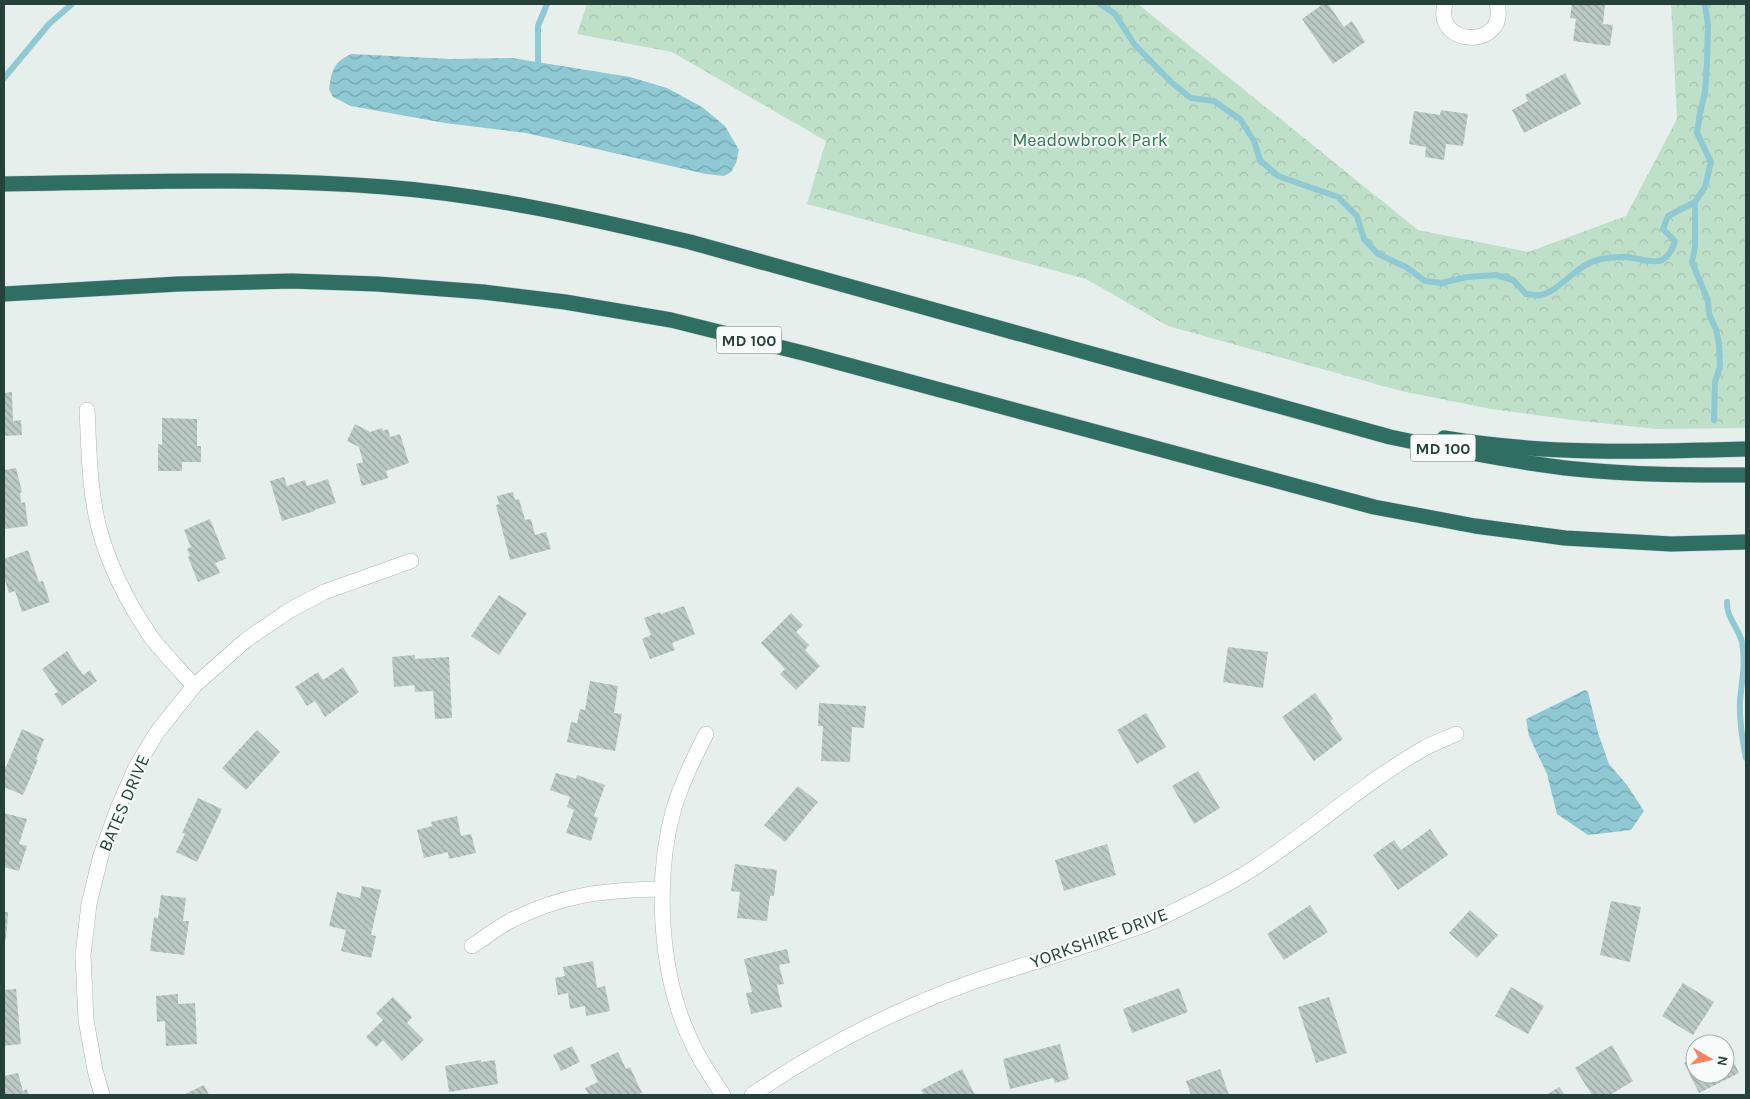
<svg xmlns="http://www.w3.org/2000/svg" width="1750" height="1099" font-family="Karla,sans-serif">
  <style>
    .park { fill: url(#park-crowns) }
    .water { fill: url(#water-waves) }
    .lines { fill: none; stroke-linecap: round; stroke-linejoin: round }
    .stream { stroke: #8ec9d4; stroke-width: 6 }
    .building { fill: url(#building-back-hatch) }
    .minor-casing { stroke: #a8b8b2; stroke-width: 16 }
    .highway-casing { stroke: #c2cac8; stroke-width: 16 }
    .minor { stroke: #fff; stroke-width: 15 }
    .highway { stroke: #2f6f62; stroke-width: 15 }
    .labels { text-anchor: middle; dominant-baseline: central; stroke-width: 4; stroke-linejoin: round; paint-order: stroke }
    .shield { fill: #f7fbf9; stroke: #637a73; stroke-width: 1 }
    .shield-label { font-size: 16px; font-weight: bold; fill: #24423a }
    .park-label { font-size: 18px; fill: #2d7a4b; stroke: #f7fbf9 }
    .street-label { font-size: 18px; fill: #24423a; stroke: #f7fbf9 }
  </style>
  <defs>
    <pattern id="park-crowns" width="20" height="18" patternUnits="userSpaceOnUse" patternTransform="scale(1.25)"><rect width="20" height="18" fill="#bfe0c8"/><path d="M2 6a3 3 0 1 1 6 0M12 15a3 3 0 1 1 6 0" fill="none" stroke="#a4c1ad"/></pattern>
    <pattern id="water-waves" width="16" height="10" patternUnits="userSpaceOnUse" patternTransform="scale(1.25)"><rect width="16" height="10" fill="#8ec9d4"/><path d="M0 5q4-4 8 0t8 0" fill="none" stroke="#74a5ad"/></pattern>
    <pattern id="building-back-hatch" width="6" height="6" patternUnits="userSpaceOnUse" patternTransform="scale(1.25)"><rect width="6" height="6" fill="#bbcac4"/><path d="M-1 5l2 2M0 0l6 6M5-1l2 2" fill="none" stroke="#98a6a0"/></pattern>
  </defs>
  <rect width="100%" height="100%" fill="#e6efeb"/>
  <path class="park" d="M 587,4 L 1138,4 L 1418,230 L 1528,252 L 1626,216 L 1677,119 L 1671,4 L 1746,4 L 1746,428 L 1656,429 L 1573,420 L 1491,409 L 1401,391 L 1168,326 L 1086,279 L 807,204 L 826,141 L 672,52 L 577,34 Z"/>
  <g class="water">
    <path d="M 351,54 L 450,59 L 512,58 L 630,77 L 667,88 L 702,107 L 725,126 L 739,150 L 736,163 L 731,172 L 724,176 L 706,174 L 526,133 L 445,123 L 351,106 L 333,97 L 329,89 C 332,70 333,63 351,54 Z"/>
    <path d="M 1585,690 L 1588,692 L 1598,733 L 1609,764 L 1627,785 L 1644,811 L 1631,830 L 1588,835 L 1557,814 L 1547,774 L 1529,736 L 1526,719 Z"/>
  </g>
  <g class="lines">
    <g class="stream">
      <path d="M 1100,4 L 1115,14 L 1134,44 L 1172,83 L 1191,98 L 1214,101 L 1240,119 L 1254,141 L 1260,160 L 1278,176 L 1338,197 L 1357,216 L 1364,239 L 1378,254 L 1406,267 L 1425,281 L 1441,283 L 1467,277 L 1496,275 L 1513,280 L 1526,294 C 1530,294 1537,296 1541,295 C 1558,292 1577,265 1597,260 C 1605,258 1616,257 1624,257 C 1648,258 1665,273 1675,241 L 1663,229 L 1668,216 L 1695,202 L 1705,187 L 1711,162 L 1697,133 L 1700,113 L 1705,92 L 1707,62 L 1708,25 L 1705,4"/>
      <path d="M 538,62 L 538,26 L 547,4"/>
      <path d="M 4,78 L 49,24 L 72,4"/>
      <path d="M 1695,202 L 1695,247 L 1692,262 L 1708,301 L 1709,314 L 1716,329 L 1719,344 L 1720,367 L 1715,382 L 1714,420"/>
      <path d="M 1727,602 C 1726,617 1738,627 1742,642 C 1746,662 1742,680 1740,700 C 1739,720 1742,738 1746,758"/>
    </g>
  </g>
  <g class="building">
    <path d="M 1323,4 L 1328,4 L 1344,27 L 1352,21 L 1365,42 L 1333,64 L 1302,19 Z"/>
    <path d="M 1572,4 L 1605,4 L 1603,24 L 1613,25 L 1610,46 L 1573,41 L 1576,19 L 1570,18 Z"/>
    <path d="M 1565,73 L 1581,104 L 1524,133 L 1512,110 L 1528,101 L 1525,95 Z"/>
    <path d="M 1441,110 L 1468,114 L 1463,146 L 1446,144 L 1444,160 L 1425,157 L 1426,147 L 1409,144 L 1414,111 L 1440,115 Z"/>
    <path d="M 12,392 L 13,421 L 21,420 L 22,435 L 4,436 L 4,393 Z"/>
    <path d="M 162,418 L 197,419 L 197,446 L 201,446 L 201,462 L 182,462 L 182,471 L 158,471 L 158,444 L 162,445 Z"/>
    <path d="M 355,424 L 370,432 L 382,428 L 383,431 L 388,429 L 390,437 L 400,434 L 409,463 L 386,471 L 388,478 L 362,486 L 356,464 L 363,462 L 359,447 L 347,441 Z"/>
    <path d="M 16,468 L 22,492 L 20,493 L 21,503 L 25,502 L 28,526 L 4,529 L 4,470 Z"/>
    <path d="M 284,477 L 287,486 L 305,480 L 307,486 L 328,479 L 336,503 L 314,510 L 315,511 L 282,521 L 270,481 Z"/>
    <path d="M 513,492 L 515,500 L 519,499 L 525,520 L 531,519 L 535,535 L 546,532 L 551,549 L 510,560 L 496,505 L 499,504 L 497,496 Z"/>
    <path d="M 210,519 L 226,559 L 215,563 L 220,573 L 198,582 L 188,557 L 190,556 L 187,549 L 191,547 L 184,530 Z"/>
    <path d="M 28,550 L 39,582 L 43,581 L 50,602 L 22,612 L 15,591 L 9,593 L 4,577 L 4,559 Z"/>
    <path d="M 499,595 L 527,613 L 499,655 L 471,636 Z"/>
    <path d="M 684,606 L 695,634 L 672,643 L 675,650 L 650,659 L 642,639 L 651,635 L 644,618 L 660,612 L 661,614 Z"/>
    <path d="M 791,613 L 803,625 L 796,632 L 809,645 L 805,650 L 820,666 L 796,690 L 780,674 L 785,669 L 761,643 Z"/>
    <path d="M 1228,647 L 1268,652 L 1263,688 L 1223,682 Z"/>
    <path d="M 67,651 L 83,675 L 90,670 L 97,681 L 62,706 L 54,694 L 58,692 L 42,669 Z"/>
    <path d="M 415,655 L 415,659 L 449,657 L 452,718 L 435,719 L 433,691 L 415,692 L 414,685 L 394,687 L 392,657 Z"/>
    <path d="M 343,667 L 359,692 L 325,717 L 315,701 L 307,706 L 295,687 L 318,672 L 323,680 Z"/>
    <path d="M 590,681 L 618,686 L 614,713 L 622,714 L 615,751 L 567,742 L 571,722 L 577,723 L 580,709 L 585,710 Z"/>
    <path d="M 1315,693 L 1333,719 L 1330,721 L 1343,739 L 1314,761 L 1282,717 Z"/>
    <path d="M 819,703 L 866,706 L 864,728 L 852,727 L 850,762 L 821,761 L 823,726 L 818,726 Z"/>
    <path d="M 1146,713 L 1166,747 L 1137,764 L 1117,730 Z"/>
    <path d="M 22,729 L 44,739 L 36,759 L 38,760 L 23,795 L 4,787 L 4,766 L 6,767 Z"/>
    <path d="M 257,730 L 280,752 L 246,790 L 222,768 Z"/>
    <path d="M 1198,771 L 1220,808 L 1194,824 L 1172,786 Z"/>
    <path d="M 556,773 L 576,779 L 577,775 L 605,785 L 594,816 L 598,818 L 591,841 L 566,833 L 574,810 L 567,807 L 570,797 L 550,790 Z"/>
    <path d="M 798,786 L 818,802 L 785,842 L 764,825 Z"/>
    <path d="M 198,798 L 222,809 L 197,862 L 176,852 L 185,834 L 182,833 Z"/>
    <path d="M 4,813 L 27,819 L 19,844 L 27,846 L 19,871 L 4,867 Z"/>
    <path d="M 457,816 L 461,836 L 471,834 L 476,853 L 449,859 L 448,852 L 424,858 L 417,830 L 432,826 L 431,822 Z"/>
    <path d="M 1430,829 L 1448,855 L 1398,890 L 1373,855 L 1394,840 L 1401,850 Z"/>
    <path d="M 1107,844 L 1116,875 L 1064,891 L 1055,860 Z"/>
    <path d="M 735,864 L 777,870 L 774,896 L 770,896 L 767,921 L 737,918 L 740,892 L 731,891 Z"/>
    <path d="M 362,886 L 381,890 L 371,935 L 376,936 L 371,958 L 341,951 L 346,930 L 329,926 L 337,892 L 360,898 Z"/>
    <path d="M 161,895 L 186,898 L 183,921 L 189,921 L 184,955 L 150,951 L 154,917 L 158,918 Z"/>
    <path d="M 1611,901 L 1641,907 L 1630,962 L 1600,955 Z"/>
    <path d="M 1310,905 L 1328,932 L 1284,960 L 1267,934 Z"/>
    <path d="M 1470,910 L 1498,935 L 1477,958 L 1449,933 Z"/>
    <path d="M 4,912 L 8,912 L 6,940 L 4,940 Z"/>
    <path d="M 787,949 L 790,963 L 779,965 L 784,984 L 777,985 L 782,1007 L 751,1014 L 746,993 L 752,992 L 744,959 Z"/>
    <path d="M 593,961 L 597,988 L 605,986 L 610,1011 L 586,1016 L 585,1006 L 570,1009 L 568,993 L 558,995 L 555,978 L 565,976 L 563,967 Z"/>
    <path d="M 1683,983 L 1714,1002 L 1693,1035 L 1662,1016 Z"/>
    <path d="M 1511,987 L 1544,1006 L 1528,1034 L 1495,1016 Z"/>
    <path d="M 1179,988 L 1188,1012 L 1132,1033 L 1123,1009 Z"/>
    <path d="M 16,989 L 21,1044 L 4,1046 L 4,990 Z"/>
    <path d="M 178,994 L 178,1004 L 195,1003 L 197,1044 L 166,1046 L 165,1021 L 157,1022 L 156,996 Z"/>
    <path d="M 393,997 L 412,1017 L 407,1023 L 424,1040 L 402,1061 L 383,1040 L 376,1047 L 366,1037 L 383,1020 L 376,1013 Z"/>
    <path d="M 1329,997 L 1347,1053 L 1316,1063 L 1298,1007 Z"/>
    <path d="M 1060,1044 L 1069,1079 L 1055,1083 L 1053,1078 L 1010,1089 L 1003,1059 Z"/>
    <path d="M 1725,1044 L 1739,1073 L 1699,1093 L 1684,1063 L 1695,1057 L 1695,1074 L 1725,1074 Z"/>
    <path d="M 1612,1045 L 1633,1081 L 1610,1095 L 1592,1095 L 1575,1068 Z"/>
    <path d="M 572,1046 L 580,1062 L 561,1071 L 553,1055 Z"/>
    <path d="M 618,1052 L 626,1069 L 630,1067 L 642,1093 L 638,1095 L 589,1095 L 585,1088 L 598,1082 L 590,1065 Z"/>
    <path d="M 481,1060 L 481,1062 L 495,1060 L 498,1084 L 449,1092 L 445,1066 Z"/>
    <path d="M 962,1069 L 975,1095 L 924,1095 L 921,1090 Z"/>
    <path d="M 1220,1069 L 1229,1095 L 1191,1095 L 1186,1081 Z"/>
    <path d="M 18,1073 L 23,1091 L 27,1089 L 28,1095 L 4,1095 L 4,1076 Z"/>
    <path d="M 204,1085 L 209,1095 L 183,1095 Z"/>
    <path d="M 1559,1087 L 1565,1095 L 1546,1095 Z"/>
  </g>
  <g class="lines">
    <g class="minor-casing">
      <g id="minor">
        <path d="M 1445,4 C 1433,48 1509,49 1497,4"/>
        <path d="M 87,410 C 89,447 89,487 98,524 C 108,565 128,603 151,637 C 164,654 180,670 194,686"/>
        <path d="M 706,734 C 694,758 682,782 674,808 C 654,878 659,976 692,1043 C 700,1061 712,1078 723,1095"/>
        <path d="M 472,946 C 484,938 497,928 510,921 C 563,894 604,890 662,889"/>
        <path d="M 102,1095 L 95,1070 L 86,1020 L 83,955 L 89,904 L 101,855 L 118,808 L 136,767 L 158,731 L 194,686 L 246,640 L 290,610 L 324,592 L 411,561"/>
        <path d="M 752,1095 C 820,1048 894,1010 972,982 C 1019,966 1066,953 1113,936 C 1126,931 1141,927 1154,921 C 1184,906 1217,891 1246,873 C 1307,835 1360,785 1423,749 C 1433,743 1445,739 1456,734"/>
      </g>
    </g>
    <g class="highway-casing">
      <g id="highway">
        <path d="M 4,184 C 131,182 259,177 385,187 C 489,195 589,218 690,242 L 1390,437 C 1452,450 1513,462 1575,469 C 1632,475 1689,475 1746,475"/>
        <path d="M 4,294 L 178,284 L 292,281 L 377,284 L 483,292 L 565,302 L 671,320 L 807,354 L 1374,507 L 1475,526 L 1565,538 L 1671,544 L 1746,542"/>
        <path d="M 1444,438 C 1543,455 1646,452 1746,449"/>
      </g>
    </g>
    <use href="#minor" class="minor"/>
    <use href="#highway" class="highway"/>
  </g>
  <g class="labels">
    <g class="shield">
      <rect x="716.5" y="326.5" width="65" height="27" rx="4"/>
      <rect x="1410.5" y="434.5" width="65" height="27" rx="4"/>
    </g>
    <g class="shield-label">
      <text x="749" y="340">MD 100</text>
      <text x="1443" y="448">MD 100</text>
    </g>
    <g class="park-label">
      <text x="1090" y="140">Meadowbrook Park</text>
    </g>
    <g class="street-label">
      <text transform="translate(124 803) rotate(-67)">BATES DRIVE</text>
      <text transform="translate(1099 938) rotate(-20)">YORKSHIRE DRIVE</text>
    </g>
  </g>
  <rect width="1750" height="1099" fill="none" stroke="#24423a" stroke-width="10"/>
  <g transform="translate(1710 1059) rotate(99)"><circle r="24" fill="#f7fbf9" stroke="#a3b1ad"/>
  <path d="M0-4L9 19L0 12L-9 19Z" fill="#f4845f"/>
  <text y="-8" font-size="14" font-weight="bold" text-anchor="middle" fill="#24423a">N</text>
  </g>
</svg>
